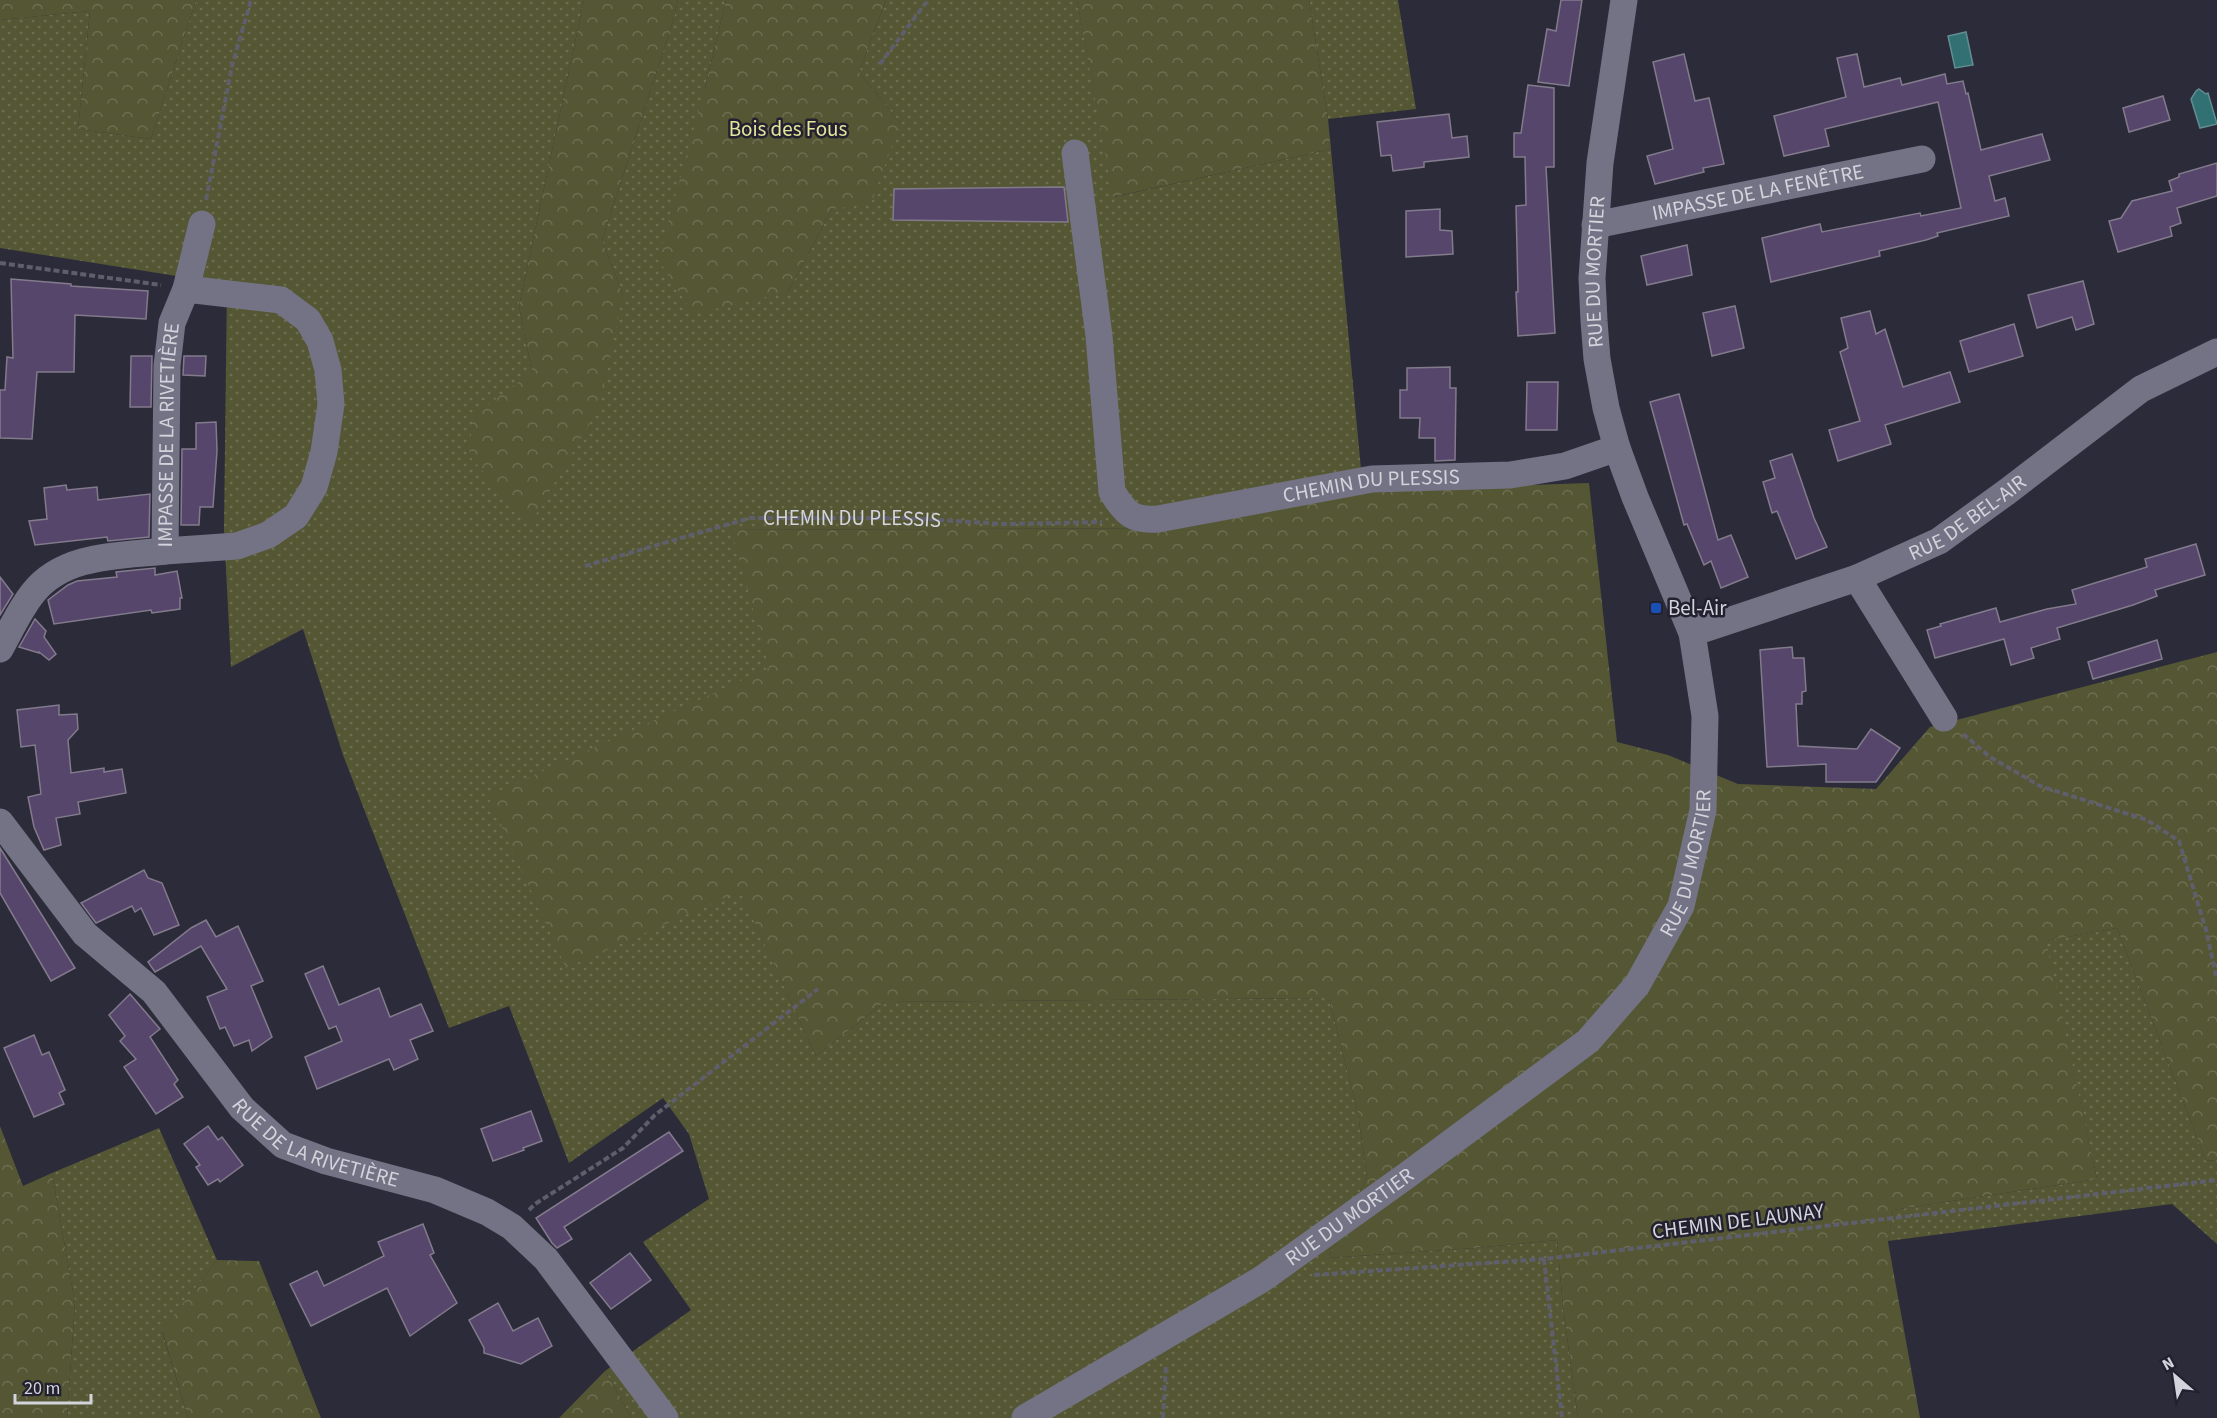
<svg xmlns="http://www.w3.org/2000/svg" width="2217" height="1418" font-family="'Source Sans 3',sans-serif">
  <style>
    .grass { fill: url(#grass-dots) }
    .forest { fill: url(#forest-crowns) }
    .water { fill: #317173; stroke: #628e92; stroke-width: 1.5 }
    .building { fill: #57466c; stroke: #827b8c; stroke-width: 1.5 }
    .lines { fill: none; stroke-linecap: round; stroke-linejoin: round }
    .path { stroke: #5f5e6c; stroke-width: 4; stroke-dasharray: 6 3; stroke-linecap: butt }
    .minor { stroke: #747385; stroke-width: 27 }
    .transit-dot { fill: #1a4fb4; stroke: #232130; stroke-width: 2 }
    .labels { text-anchor: middle; dominant-baseline: central; stroke-width: 5; stroke-linejoin: round; paint-order: stroke }
    .park-label { font-size: 21px; fill: #e3e69b; stroke: #232130 }
    .street-label { font-size: 21px; fill: #d3d3dc; stroke: #232130 }
    .poi-label { font-size: 21px; fill: #d3d3dc; stroke: #232130; text-anchor: start }
  </style>
  <defs>
    <pattern id="grass-dots" width="8" height="8" patternUnits="userSpaceOnUse" patternTransform="scale(1.5)"><rect width="8" height="8" fill="#555734"/><path d="M2 2h.1M6 6h.1" fill="none" stroke="#6d6e51" stroke-width="1.8" stroke-linecap="round"/></pattern>
    <pattern id="forest-crowns" width="20" height="18" patternUnits="userSpaceOnUse" patternTransform="scale(1.5)"><rect width="20" height="18" fill="#555734"/><path d="M2 6a3 3 0 1 1 6 0M12 15a3 3 0 1 1 6 0" fill="none" stroke="#6d6e51"/></pattern>
  </defs>
  <rect width="100%" height="100%" fill="#2c2b3a"/>
  <g class="grass">
    <path d="M 196,0 L 584,0 L 519,306 L 532,372 L 469,456 L 623,295 L 602,240 L 673,21 L 678,0 L 726,0 L 705,88 L 788,292 L 832,209 L 900,123 L 859,72 L 886,0 L 1077,0 L 1114,197 L 1331,149 L 1363,491 L 1183,528 L 732,530 L 770,668 L 488,797 L 740,890 L 816,1056 L 885,1002 L 1329,998 L 1358,1114 L 1367,1177 L 1328,1258 L 1475,1248 L 1557,1240 L 1563,1307 L 1578,1418 L 632,1418 L 605,1371 L 691,1310 L 643,1242 L 709,1199 L 689,1134 L 663,1098 L 569,1163 L 509,1006 L 449,1028 L 343,755 L 303,629 L 231,667 L 224,530 L 227,284 L 0,248 L 0,20 L 90,11 L 78,129 L 151,139 Z"/>
    <path d="M 1309,0 L 1398,0 L 1416,109 L 1328,119 Z"/>
    <path d="M 2117,928 L 2206,1161 L 2217,1160 L 2217,1244 L 2172,1204 L 1888,1241 L 1893,1210 L 2097,1179 L 2045,941 Z"/>
    <path d="M 159,1128 L 217,1260 L 162,1331 L 188,1418 L 67,1418 L 75,1303 L 52,1173 Z"/>
  </g>
  <g class="forest">
    <path d="M 0,0 L 196,0 L 151,139 L 78,129 L 90,11 L 0,20 Z"/>
    <path d="M 584,0 L 678,0 L 673,21 L 602,240 L 623,295 L 599,408 L 529,526 L 469,455 L 473,416 L 532,372 L 519,306 Z"/>
    <path d="M 726,0 L 886,0 L 859,72 L 900,123 L 871,204 L 832,209 L 788,292 L 693,314 L 658,259 L 705,88 Z"/>
    <path d="M 1077,0 L 1309,0 L 1328,119 L 1331,149 L 1113,197 Z"/>
    <path d="M 1589,483 L 1617,742 L 1668,755 L 1738,784 L 1876,789 L 1930,727 L 2217,652 L 2217,1160 L 2206,1161 L 2117,928 L 2046,941 L 2097,1179 L 1893,1210 L 1888,1242 L 1920,1418 L 1578,1418 L 1563,1307 L 1557,1240 L 1475,1248 L 1328,1258 L 1367,1177 L 1358,1114 L 1329,998 L 885,1002 L 816,1056 L 740,891 L 566,968 L 488,796 L 769,668 L 731,530 L 1183,528 L 1363,491 Z"/>
    <path d="M 0,1126 L 23,1186 L 52,1173 L 75,1303 L 67,1418 L 0,1418 Z"/>
    <path d="M 217,1260 L 259,1261 L 321,1418 L 188,1418 L 162,1330 Z"/>
    <path d="M 605,1371 L 632,1418 L 559,1418 Z"/>
  </g>
  <g class="water">
    <path d="M 1966,32 L 1973,65 L 1955,68 L 1948,36 Z"/>
    <path d="M 2199,89 L 2206,94 L 2208,93 L 2217,124 L 2200,128 L 2191,99 L 2196,91 Z"/>
  </g>
  <g class="building">
    <path d="M 1561,0 L 1582,0 L 1569,86 L 1538,82 L 1547,29 L 1556,31 Z"/>
    <path d="M 1684,54 L 1695,101 L 1709,98 L 1724,164 L 1703,168 L 1704,172 L 1655,184 L 1647,156 L 1673,149 L 1653,62 Z"/>
    <path d="M 1857,54 L 1864,87 L 1900,78 L 1902,85 L 1945,74 L 1947,84 L 1963,81 L 1966,94 L 1968,93 L 1981,150 L 2042,134 L 2050,160 L 1989,176 L 1995,201 L 2005,198 L 2009,216 L 1937,233 L 1938,236 L 1926,240 L 1879,251 L 1880,256 L 1771,282 L 1762,238 L 1820,224 L 1822,232 L 1920,213 L 1921,216 L 1961,208 L 1938,102 L 1825,129 L 1829,146 L 1784,156 L 1774,116 L 1846,97 L 1837,58 Z"/>
    <path d="M 1528,85 L 1554,88 L 1554,167 L 1546,167 L 1555,333 L 1518,336 L 1516,292 L 1518,292 L 1516,206 L 1526,205 L 1525,157 L 1514,157 L 1514,133 L 1521,133 Z"/>
    <path d="M 2163,96 L 2170,120 L 2129,132 L 2123,108 Z"/>
    <path d="M 1449,114 L 1452,138 L 1467,136 L 1469,157 L 1424,162 L 1424,167 L 1393,171 L 1391,155 L 1381,156 L 1377,122 Z"/>
    <path d="M 2217,163 L 2217,196 L 2177,208 L 2181,223 L 2170,227 L 2172,236 L 2118,252 L 2109,221 L 2121,218 L 2132,201 L 2172,191 L 2169,181 L 2179,177 L 2179,174 Z"/>
    <path d="M 1064,187 L 1068,222 L 893,220 L 894,189 Z"/>
    <path d="M 1440,209 L 1440,230 L 1452,231 L 1453,254 L 1406,257 L 1406,211 Z"/>
    <path d="M 1687,245 L 1692,275 L 1647,285 L 1641,256 Z"/>
    <path d="M 11,279 L 71,284 L 71,286 L 148,291 L 146,319 L 75,315 L 74,372 L 37,372 L 32,439 L 0,438 L 0,390 L 5,390 L 7,357 L 13,358 Z"/>
    <path d="M 2083,281 L 2094,324 L 2076,330 L 2072,317 L 2037,328 L 2028,295 Z"/>
    <path d="M 1735,306 L 1744,348 L 1712,356 L 1703,313 Z"/>
    <path d="M 1870,311 L 1876,334 L 1885,329 L 1903,387 L 1950,372 L 1960,402 L 1885,425 L 1891,444 L 1838,461 L 1829,430 L 1860,421 L 1840,352 L 1848,348 L 1841,318 Z"/>
    <path d="M 2014,324 L 2023,356 L 1969,372 L 1960,341 Z"/>
    <path d="M 131,356 L 152,356 L 151,407 L 130,407 Z"/>
    <path d="M 184,356 L 206,356 L 205,376 L 183,375 Z"/>
    <path d="M 1450,367 L 1450,388 L 1456,388 L 1455,460 L 1435,461 L 1435,438 L 1419,438 L 1420,418 L 1400,418 L 1400,390 L 1407,390 L 1407,368 Z"/>
    <path d="M 1527,382 L 1558,382 L 1557,430 L 1526,430 Z"/>
    <path d="M 1679,394 L 1718,540 L 1731,535 L 1748,577 L 1721,588 L 1711,561 L 1704,565 L 1687,524 L 1684,525 L 1650,402 Z"/>
    <path d="M 216,422 L 217,451 L 213,507 L 200,507 L 199,525 L 181,525 L 182,449 L 196,449 L 196,423 Z"/>
    <path d="M 1792,454 L 1814,518 L 1827,547 L 1796,559 L 1777,511 L 1772,513 L 1763,482 L 1775,478 L 1770,461 Z"/>
    <path d="M 66,485 L 67,490 L 97,487 L 98,500 L 150,494 L 149,537 L 108,541 L 107,537 L 35,545 L 29,521 L 47,519 L 44,488 Z"/>
    <path d="M 2196,544 L 2205,575 L 2155,590 L 2157,596 L 2133,605 L 2057,628 L 2060,639 L 2031,648 L 2034,658 L 2011,665 L 2004,639 L 1935,658 L 1927,630 L 1941,626 L 1940,624 L 1996,608 L 2000,622 L 2047,609 L 2076,604 L 2072,590 L 2147,567 L 2145,559 Z"/>
    <path d="M 155,568 L 155,575 L 177,571 L 182,598 L 180,598 L 180,609 L 152,613 L 151,610 L 54,624 L 48,600 L 68,585 L 77,581 L 117,577 L 116,572 Z"/>
    <path d="M 0,577 L 13,594 L 0,615 Z"/>
    <path d="M 35,619 L 46,631 L 44,637 L 56,654 L 49,660 L 39,652 L 39,653 L 19,647 Z"/>
    <path d="M 2157,640 L 2162,659 L 2093,679 L 2088,662 Z"/>
    <path d="M 1792,647 L 1793,658 L 1804,658 L 1806,691 L 1802,692 L 1802,704 L 1796,704 L 1798,746 L 1857,749 L 1871,729 L 1900,748 L 1876,782 L 1826,782 L 1826,764 L 1767,767 L 1760,650 Z"/>
    <path d="M 59,705 L 59,715 L 77,714 L 78,729 L 68,740 L 71,773 L 104,768 L 104,772 L 122,769 L 126,793 L 78,802 L 80,814 L 56,818 L 61,845 L 44,850 L 34,827 L 28,797 L 41,794 L 35,745 L 21,747 L 17,710 Z"/>
    <path d="M 0,848 L 75,968 L 51,981 L 0,893 Z"/>
    <path d="M 144,870 L 148,878 L 162,883 L 179,925 L 154,935 L 141,908 L 135,912 L 132,906 L 96,923 L 81,903 Z"/>
    <path d="M 206,920 L 216,937 L 238,926 L 263,981 L 251,986 L 272,1037 L 252,1051 L 249,1040 L 234,1046 L 225,1027 L 220,1029 L 207,997 L 227,989 L 201,946 L 155,972 L 148,962 L 191,928 Z"/>
    <path d="M 323,966 L 339,1005 L 379,988 L 390,1017 L 421,1004 L 433,1031 L 410,1040 L 418,1059 L 394,1070 L 389,1059 L 317,1089 L 305,1057 L 342,1041 L 336,1026 L 329,1029 L 305,974 Z"/>
    <path d="M 130,994 L 160,1029 L 150,1037 L 178,1080 L 174,1084 L 183,1097 L 156,1114 L 124,1067 L 136,1059 L 120,1041 L 125,1036 L 109,1015 Z"/>
    <path d="M 34,1035 L 42,1055 L 49,1052 L 65,1090 L 59,1093 L 64,1104 L 34,1117 L 4,1048 Z"/>
    <path d="M 531,1111 L 542,1141 L 523,1148 L 524,1150 L 493,1161 L 481,1129 Z"/>
    <path d="M 208,1126 L 218,1140 L 222,1137 L 243,1165 L 220,1182 L 218,1179 L 208,1185 L 196,1167 L 200,1165 L 184,1144 Z"/>
    <path d="M 669,1132 L 683,1151 L 564,1227 L 572,1239 L 557,1248 L 552,1243 L 536,1218 Z"/>
    <path d="M 423,1224 L 434,1253 L 430,1255 L 457,1303 L 410,1336 L 387,1288 L 311,1326 L 290,1284 L 317,1271 L 324,1286 L 384,1256 L 378,1242 Z"/>
    <path d="M 630,1253 L 651,1280 L 611,1309 L 590,1283 Z"/>
    <path d="M 498,1303 L 513,1331 L 538,1318 L 552,1346 L 521,1364 L 484,1353 L 484,1348 L 469,1320 Z"/>
  </g>
  <g class="lines">
    <g class="path">
      <path d="M 880,64 L 928,0"/>
      <path d="M 206,200 L 232,66 L 251,0"/>
      <path d="M 0,263 L 161,285"/>
      <path id="s1" d="M 585,566 L 750,518 L 905,518 L 1004,524 L 1102,522"/>
      <path d="M 1963,734 L 1990,757 L 2040,786 L 2147,820 L 2179,841 L 2206,930 L 2217,980"/>
      <path d="M 529,1210 L 535,1204 L 623,1148 L 655,1115 L 818,989"/>
      <path d="M 1544,1259 L 1562,1418"/>
      <path d="M 1314,1275 L 1544,1259 L 2217,1180"/>
      <path d="M 1163,1418 L 1166,1365"/>
    </g>
    <g class="minor">
      <path id="s2" d="M 1075,153 L 1099,336 L 1112,492 C 1126,513 1131,521 1158,519 L 1372,479 L 1510,475 L 1565,466 L 1617,448"/>
      <path id="s3" d="M 1595,225 L 1922,159"/>
      <path d="M 165,551 L 237,546 L 268,535 L 296,516 L 314,487 L 324,452 L 331,404 L 328,370 L 320,341 L 308,320 L 281,300 L 186,289"/>
      <path d="M 1857,578 L 1944,718"/>
      <path id="s4" d="M 1692,633 L 1857,578 L 1939,541 L 2008,491 L 2141,389 L 2217,352"/>
      <path id="s5" d="M 0,649 C 10,631 20,609 33,593 C 64,554 119,556 165,551 L 167,366 L 172,323 L 186,289 L 202,224"/>
      <path id="s6" d="M 0,822 L 85,934 L 154,992 L 242,1108 L 283,1145 L 326,1161 L 435,1190 L 487,1212 L 512,1227 L 546,1259 L 665,1418"/>
      <path id="s7" d="M 1025,1418 L 1262,1279 L 1406,1176 L 1588,1041 L 1637,985 L 1681,906 L 1703,810 L 1705,716 L 1692,633 L 1635,497 L 1617,448 L 1606,408 L 1597,359 L 1594,321 L 1592,278 L 1600,163 L 1624,0"/>
    </g>
  </g>
  <rect class="transit-dot" x="1650" y="602" width="12" height="12" rx="3"/>
  <g class="labels">
    <g class="park-label">
      <text x="788" y="129">Bois des Fous</text>
    </g>
    <g class="street-label">
      <text stroke="none"><textPath href="#s3" startOffset="166">IMPASSE DE LA FENÊTRE</textPath></text>
      <text stroke="none"><textPath href="#s7" startOffset="1498">RUE DU MORTIER</textPath></text>
      <text stroke="none"><textPath href="#s5" startOffset="324">IMPASSE DE LA RIVETIÈRE</textPath></text>
      <text stroke="none"><textPath href="#s2" startOffset="615">CHEMIN DU PLESSIS</textPath></text>
      <text stroke="none"><textPath href="#s4" startOffset="300">RUE DE BEL-AIR</textPath></text>
      <text stroke="none"><textPath href="#s1" startOffset="274">CHEMIN DU PLESSIS</textPath></text>
      <text stroke="none"><textPath href="#s7" startOffset="886">RUE DU MORTIER</textPath></text>
      <text stroke="none"><textPath href="#s6" startOffset="460">RUE DE LA RIVETIÈRE</textPath></text>
      <text stroke="none"><textPath href="#s7" startOffset="382">RUE DU MORTIER</textPath></text>
      <text transform="translate(1738 1221) rotate(-7)">CHEMIN DE LAUNAY</text>
    </g>
    <g class="poi-label">
      <text x="1668" y="608">Bel-Air</text>
    </g>
  </g>
  <g transform="translate(2175 1376) rotate(331)" stroke="#232130" stroke-width="4.5" paint-order="stroke">
  <path d="M0-4.5L10 22L0 15L-10 22Z" fill="#d3d3dc"/>
  <text y="-9" font-size="16" font-weight="bold" text-anchor="middle" fill="#d3d3dc">N</text>
  </g>
  <path d="M15 1394v9h76v-9" fill="none" stroke="#d3d3dc" stroke-width="3"/>
  <text x="24" y="1394" font-size="18" fill="#d3d3dc" stroke="#232130" stroke-width="4.5" paint-order="stroke">20 m</text>
</svg>
